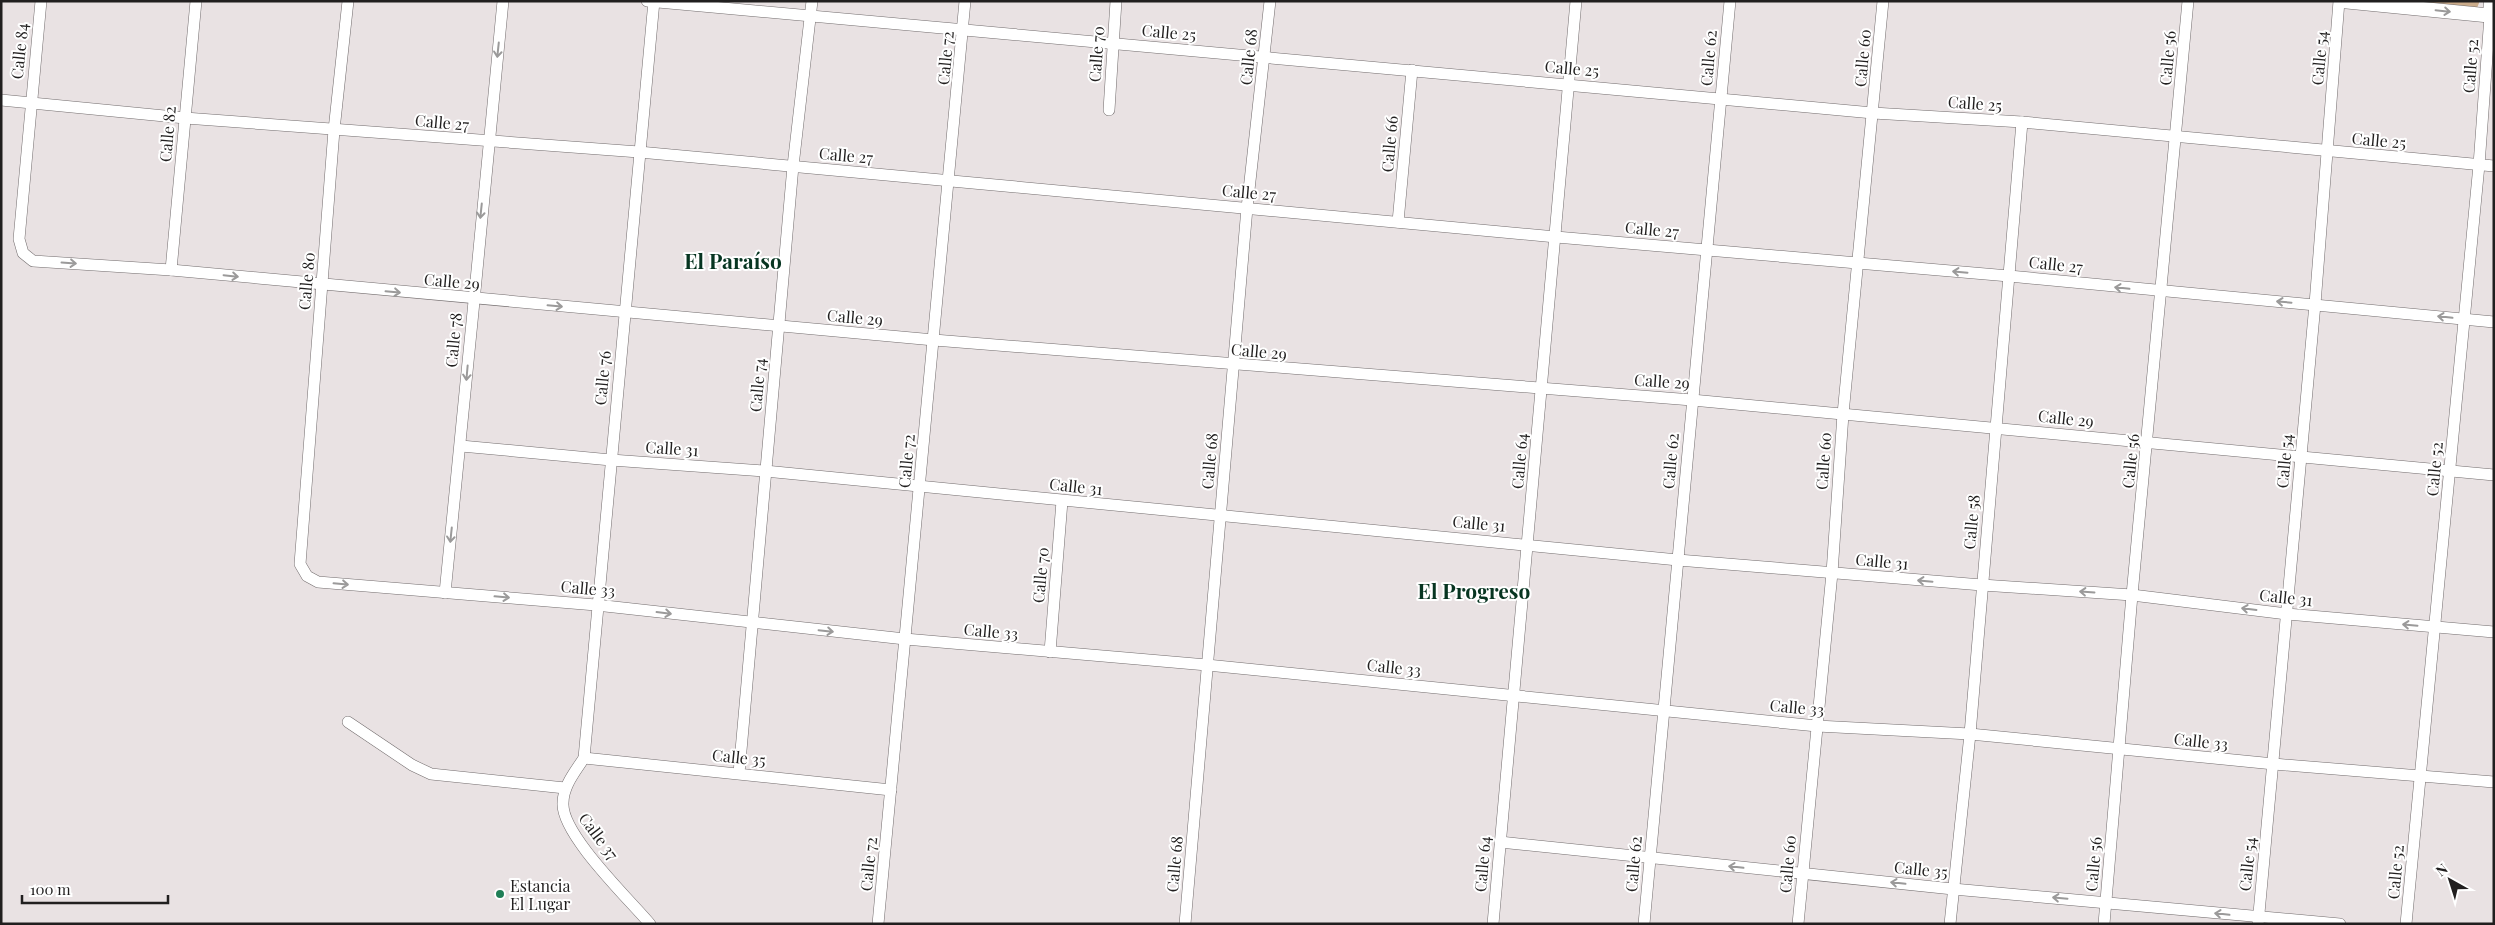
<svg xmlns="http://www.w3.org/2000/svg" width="2495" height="925" font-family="'Playfair Display',serif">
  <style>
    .green { fill: #caab8a }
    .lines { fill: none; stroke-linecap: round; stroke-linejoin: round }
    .minor-casing { stroke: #726c6d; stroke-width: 12 }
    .major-casing { stroke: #726c6d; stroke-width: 15 }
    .minor { stroke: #fff; stroke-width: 11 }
    .major { stroke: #fff; stroke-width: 14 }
    .oneway { stroke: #9b9a9a }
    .poi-dot { fill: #207f57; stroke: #fff; stroke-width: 2 }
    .labels { text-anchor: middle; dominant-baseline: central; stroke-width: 4; stroke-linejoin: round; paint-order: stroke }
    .street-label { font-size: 16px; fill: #211f1f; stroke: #fff }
    .poi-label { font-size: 16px; fill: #211f1f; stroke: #fff; text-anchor: start }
    .district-label { font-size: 21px; font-weight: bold; fill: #073521; stroke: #fff }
  </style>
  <rect width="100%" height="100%" fill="#e9e2e3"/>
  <path class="green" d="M 2391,1 L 2479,1 L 2479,3 L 2477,8 Z"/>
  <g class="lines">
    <g class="minor-casing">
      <g id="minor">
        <path d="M 41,1 L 19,239 L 23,253 L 33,261 L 171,270 L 934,340 L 1692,400 L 2494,475"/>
        <path d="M 348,1 L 334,130 L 300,564 L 307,576 L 318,582 L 596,605 L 905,639 L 1207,665 L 1817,726 L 1970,734 L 2274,764 L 2494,782"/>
        <path d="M 647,1 L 1873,113 L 2022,122 L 2494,166"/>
        <path d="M 1,100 L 185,118 L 639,152 L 1556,237 L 2009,276 L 2494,322"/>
        <path d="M 1109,110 L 1116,1"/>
        <path d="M 1398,222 L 1412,70"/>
        <path d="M 171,270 L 196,1"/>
        <path d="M 461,446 L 611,460 L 765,471 L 1678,560 L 1982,585 L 2132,595 L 2287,614 L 2494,632"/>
        <path d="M 445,593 C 466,396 483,198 503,1"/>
        <path d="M 1050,652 L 1062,501"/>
        <path d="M 348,722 L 412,765 L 431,774 L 565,788"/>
        <path d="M 584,758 L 891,790"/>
        <path d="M 739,773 L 793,166 L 812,1"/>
        <path d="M 1500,842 L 1953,889 L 2340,924"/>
        <path d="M 650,924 C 629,899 561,834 563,803 C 563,786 575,772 584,758 L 654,1"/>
        <path d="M 878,924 L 965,1"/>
        <path d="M 1185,924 L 1247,208 L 1270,1"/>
        <path d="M 1493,924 L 1576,1"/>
        <path d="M 1644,924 L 1730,1"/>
        <path d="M 1798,924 L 1832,573 L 1843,414 L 1883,1"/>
        <path d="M 1950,924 L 1970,734 L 2022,122"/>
        <path d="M 2104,924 L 2132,595 L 2188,1"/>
        <path d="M 2258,924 L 2315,304 L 2339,1"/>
        <path d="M 2406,924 L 2479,165 L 2490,16"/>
      </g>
    </g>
    <g class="major-casing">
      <g id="major">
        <path d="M 2342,1 L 2494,16"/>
        <path d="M 2490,16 L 2491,1"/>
      </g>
    </g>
    <use href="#minor" class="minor"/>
    <use href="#major" class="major"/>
  </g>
  <defs><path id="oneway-shaft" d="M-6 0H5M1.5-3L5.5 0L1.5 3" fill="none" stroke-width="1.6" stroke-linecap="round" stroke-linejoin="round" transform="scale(1.25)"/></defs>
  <g class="oneway">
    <use href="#oneway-shaft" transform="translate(2443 11) rotate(6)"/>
    <use href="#oneway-shaft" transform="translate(498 50) rotate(96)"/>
    <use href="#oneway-shaft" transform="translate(481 211) rotate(96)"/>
    <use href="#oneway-shaft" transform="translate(69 263) rotate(4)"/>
    <use href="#oneway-shaft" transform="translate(1960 272) rotate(-175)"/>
    <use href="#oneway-shaft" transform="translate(231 276) rotate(6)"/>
    <use href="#oneway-shaft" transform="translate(2122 288) rotate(-174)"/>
    <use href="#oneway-shaft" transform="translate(393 292) rotate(5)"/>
    <use href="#oneway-shaft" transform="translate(2284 302) rotate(-175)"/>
    <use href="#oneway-shaft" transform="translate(555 306) rotate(5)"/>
    <use href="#oneway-shaft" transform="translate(2445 317) rotate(-174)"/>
    <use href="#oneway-shaft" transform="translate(467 373) rotate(95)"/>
    <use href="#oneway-shaft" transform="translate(451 535) rotate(96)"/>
    <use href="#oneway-shaft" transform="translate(1925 581) rotate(-175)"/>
    <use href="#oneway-shaft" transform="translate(341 584) rotate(5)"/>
    <use href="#oneway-shaft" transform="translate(2087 592) rotate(-176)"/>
    <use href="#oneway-shaft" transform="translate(502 597) rotate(5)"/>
    <use href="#oneway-shaft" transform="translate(2249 609) rotate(-173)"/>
    <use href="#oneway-shaft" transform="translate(664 613) rotate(7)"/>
    <use href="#oneway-shaft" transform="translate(2410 625) rotate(-175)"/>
    <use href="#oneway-shaft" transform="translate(826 631) rotate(6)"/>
    <use href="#oneway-shaft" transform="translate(1736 867) rotate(-174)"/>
    <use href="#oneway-shaft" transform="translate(1898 883) rotate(-174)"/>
    <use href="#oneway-shaft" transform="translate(2060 898) rotate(-175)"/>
    <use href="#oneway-shaft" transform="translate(2222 914) rotate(-174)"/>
  </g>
  <circle class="poi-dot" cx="500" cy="894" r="5"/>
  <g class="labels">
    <g class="street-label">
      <text transform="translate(1169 32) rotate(5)">Calle 25</text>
      <text transform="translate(19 51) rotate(-84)">Calle 84</text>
      <text transform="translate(1096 54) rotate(-86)">Calle 70</text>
      <text transform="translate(1248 57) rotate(-84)">Calle 68</text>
      <text transform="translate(945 58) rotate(-85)">Calle 72</text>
      <text transform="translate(1708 58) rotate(-85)">Calle 62</text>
      <text transform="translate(1862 58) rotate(-85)">Calle 60</text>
      <text transform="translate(2167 58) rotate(-85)">Calle 56</text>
      <text transform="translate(2319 58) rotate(-85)">Calle 54</text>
      <text transform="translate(2470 66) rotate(-86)">Calle 52</text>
      <text transform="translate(1572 68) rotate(5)">Calle 25</text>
      <text transform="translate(1975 103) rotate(4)">Calle 25</text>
      <text transform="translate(442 122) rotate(5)">Calle 27</text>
      <text transform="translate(167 134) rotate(-85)">Calle 82</text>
      <text transform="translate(2379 140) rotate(5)">Calle 25</text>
      <text transform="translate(1389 144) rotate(-85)">Calle 66</text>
      <text transform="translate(846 155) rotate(5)">Calle 27</text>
      <text transform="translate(1249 192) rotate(5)">Calle 27</text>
      <text transform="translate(1652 229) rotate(5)">Calle 27</text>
      <text transform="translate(2056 264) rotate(6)">Calle 27</text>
      <text transform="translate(306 281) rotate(-85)">Calle 80</text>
      <text transform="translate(452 281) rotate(5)">Calle 29</text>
      <text transform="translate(855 317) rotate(5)">Calle 29</text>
      <text transform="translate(453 340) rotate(-85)">Calle 78</text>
      <text transform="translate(1259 351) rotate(5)">Calle 29</text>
      <text transform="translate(602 378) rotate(-85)">Calle 76</text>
      <text transform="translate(1662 381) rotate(4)">Calle 29</text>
      <text transform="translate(757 385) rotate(-85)">Calle 74</text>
      <text transform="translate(2066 418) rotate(6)">Calle 29</text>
      <text transform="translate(672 448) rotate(4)">Calle 31</text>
      <text transform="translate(906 461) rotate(-85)">Calle 72</text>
      <text transform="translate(1209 461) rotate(-85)">Calle 68</text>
      <text transform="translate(1519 461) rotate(-85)">Calle 64</text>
      <text transform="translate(1670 461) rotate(-85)">Calle 62</text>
      <text transform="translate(1823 461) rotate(-86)">Calle 60</text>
      <text transform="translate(2130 461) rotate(-84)">Calle 56</text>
      <text transform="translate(2284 461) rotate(-85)">Calle 54</text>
      <text transform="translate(2434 469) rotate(-85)">Calle 52</text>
      <text transform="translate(1076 486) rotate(6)">Calle 31</text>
      <text transform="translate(1971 522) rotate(-85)">Calle 58</text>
      <text transform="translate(1479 523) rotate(5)">Calle 31</text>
      <text transform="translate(1882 561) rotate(5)">Calle 31</text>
      <text transform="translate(1040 575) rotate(-85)">Calle 70</text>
      <text transform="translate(588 588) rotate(5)">Calle 33</text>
      <text transform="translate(2286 597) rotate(6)">Calle 31</text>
      <text transform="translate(991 631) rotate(5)">Calle 33</text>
      <text transform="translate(1394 667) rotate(6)">Calle 33</text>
      <text transform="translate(1797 707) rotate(5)">Calle 33</text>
      <text transform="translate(2201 741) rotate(6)">Calle 33</text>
      <text transform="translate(739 757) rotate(6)">Calle 35</text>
      <text transform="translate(599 836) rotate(53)">Calle 37</text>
      <text transform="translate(868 864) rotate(-84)">Calle 72</text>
      <text transform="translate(1174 864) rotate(-85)">Calle 68</text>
      <text transform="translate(1482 864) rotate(-85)">Calle 64</text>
      <text transform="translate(1633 864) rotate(-85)">Calle 62</text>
      <text transform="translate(1787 864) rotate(-85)">Calle 60</text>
      <text transform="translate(2093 864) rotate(-85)">Calle 56</text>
      <text transform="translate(2247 864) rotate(-84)">Calle 54</text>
      <text transform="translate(1921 869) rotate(6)">Calle 35</text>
      <text transform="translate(2395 872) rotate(-85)">Calle 52</text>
    </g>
    <g class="poi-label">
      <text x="510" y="885">Estancia<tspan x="510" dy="18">El Lugar</tspan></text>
    </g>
    <g class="district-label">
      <text x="733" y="260">El Paraíso</text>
      <text x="1474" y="590">El Progreso</text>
    </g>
  </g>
  <rect width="2495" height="925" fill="none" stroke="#211f1f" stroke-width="5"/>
  <g transform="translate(2450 880) rotate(321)" stroke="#ffffff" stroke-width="4" paint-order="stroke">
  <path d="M0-4L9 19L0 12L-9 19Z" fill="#211f1f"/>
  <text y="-8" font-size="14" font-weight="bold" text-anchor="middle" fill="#211f1f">N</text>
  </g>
  <path d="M22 895v8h146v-8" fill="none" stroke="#211f1f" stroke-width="2.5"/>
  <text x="30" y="895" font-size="15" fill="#211f1f" stroke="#ffffff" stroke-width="4" paint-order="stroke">100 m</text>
</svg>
